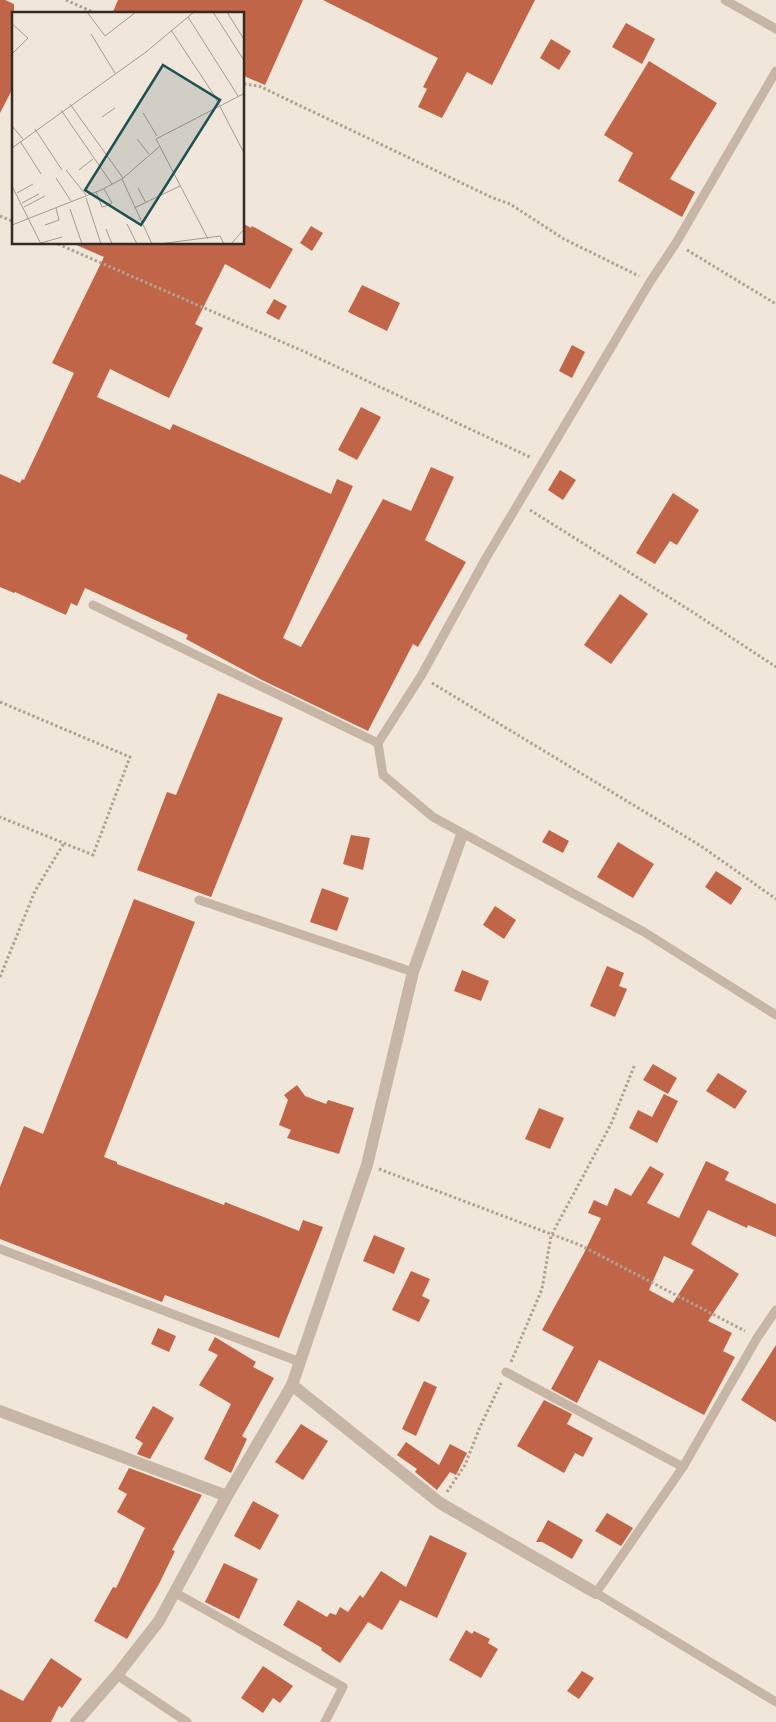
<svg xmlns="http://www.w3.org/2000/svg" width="776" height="1722" font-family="Poppins,sans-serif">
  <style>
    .building { fill: #c06548; fill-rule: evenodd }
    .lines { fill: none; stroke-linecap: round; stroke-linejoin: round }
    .path { stroke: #b3a091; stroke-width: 3; stroke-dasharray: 2.5 2.5; stroke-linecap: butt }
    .service { stroke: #c7b6a6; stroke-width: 9 }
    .minor { stroke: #c7b6a6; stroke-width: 12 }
    .inset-road { fill: none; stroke: #a59b92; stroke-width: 1 }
    .view { fill: #1f5053; fill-opacity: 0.15; stroke: #1f5053; stroke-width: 2.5 }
    .inset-edge { fill: none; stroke: #342b27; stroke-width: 2.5 }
  </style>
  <rect width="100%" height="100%" fill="#f0e6da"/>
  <g class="building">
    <path d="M 0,0 L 5,0 L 14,4 L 14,86 L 0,113 Z"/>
    <path d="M 118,0 L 303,0 L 265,85 L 244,76 L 244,14 L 112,14 Z"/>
    <path d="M 323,0 L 535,0 L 492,85 L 467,72 L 442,118 L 418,107 L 427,89 L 423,87 L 438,58 Z"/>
    <path d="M 626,23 L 655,39 L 642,64 L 612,47 Z"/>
    <path d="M 551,39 L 571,51 L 559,70 L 540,58 Z"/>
    <path d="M 649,61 L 717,103 L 670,179 L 695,192 L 682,217 L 618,181 L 633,153 L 604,135 Z"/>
    <path d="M 244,224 L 251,228 L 252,226 L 293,249 L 270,289 L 225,264 L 195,324 L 203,328 L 169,398 L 110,369 L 97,397 L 170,430 L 173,424 L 331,494 L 337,479 L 353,486 L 283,638 L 301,647 L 383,499 L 411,511 L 431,467 L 454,477 L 425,540 L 466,562 L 418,647 L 413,644 L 368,731 L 262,680 L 186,639 L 188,635 L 85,588 L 77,606 L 71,603 L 66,615 L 15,592 L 14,593 L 0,587 L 0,474 L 20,483 L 22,479 L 24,480 L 74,373 L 52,363 L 104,257 L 74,244 L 244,244 Z"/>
    <path d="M 311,226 L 323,233 L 312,251 L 300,243 Z"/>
    <path d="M 362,285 L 400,303 L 387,331 L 348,312 Z"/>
    <path d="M 274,299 L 287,306 L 279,320 L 266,313 Z"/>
    <path d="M 572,345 L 585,352 L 572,378 L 559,371 Z"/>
    <path d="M 361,407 L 381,417 L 357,460 L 338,450 Z"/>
    <path d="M 560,470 L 576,480 L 563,500 L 548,490 Z"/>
    <path d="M 673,493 L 699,510 L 677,545 L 670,541 L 655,564 L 636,553 Z"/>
    <path d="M 620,594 L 648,614 L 611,664 L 584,645 Z"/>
    <path d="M 218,693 L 283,718 L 211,897 L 137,870 L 167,792 L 176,795 Z"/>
    <path d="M 549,830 L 569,841 L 563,853 L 542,842 Z"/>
    <path d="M 351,835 L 370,838 L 363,870 L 343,864 Z"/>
    <path d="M 618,842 L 654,864 L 633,898 L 597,877 Z"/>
    <path d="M 716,871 L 742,888 L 731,905 L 705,887 Z"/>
    <path d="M 322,888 L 349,898 L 337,931 L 310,922 Z"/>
    <path d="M 134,899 L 195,922 L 104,1157 L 117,1162 L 117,1164 L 224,1205 L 225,1202 L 299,1231 L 303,1220 L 323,1227 L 279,1338 L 165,1295 L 162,1302 L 0,1239 L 0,1187 L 24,1126 L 43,1134 Z"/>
    <path d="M 495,906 L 516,920 L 504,939 L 483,925 Z"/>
    <path d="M 607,966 L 624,973 L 619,986 L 627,989 L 615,1017 L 590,1006 Z"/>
    <path d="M 462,970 L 489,981 L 481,1001 L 454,991 Z"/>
    <path d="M 653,1064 L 677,1078 L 668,1094 L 643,1080 Z"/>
    <path d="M 718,1073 L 747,1091 L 735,1109 L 706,1091 Z"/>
    <path d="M 297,1085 L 305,1096 L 326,1104 L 328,1100 L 354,1108 L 339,1154 L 287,1138 L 291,1130 L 279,1125 L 288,1100 L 284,1095 Z"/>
    <path d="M 664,1094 L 678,1101 L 657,1143 L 629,1128 L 638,1110 L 652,1117 Z"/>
    <path d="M 539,1108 L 564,1118 L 550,1149 L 525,1139 Z"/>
    <path d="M 706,1161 L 729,1172 L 725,1180 L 776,1204 L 776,1237 L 748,1225 L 747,1228 L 708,1210 L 691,1244 L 739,1274 L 708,1321 L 732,1333 L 723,1351 L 735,1357 L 704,1415 L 599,1360 L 577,1403 L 551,1389 L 574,1347 L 542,1330 L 583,1255 L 601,1218 L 588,1213 L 594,1200 L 607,1206 L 615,1188 L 631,1196 L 650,1166 L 664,1174 L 647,1203 L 679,1218 ZM 664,1256 L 694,1270 L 673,1303 L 649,1290 Z"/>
    <path d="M 374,1235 L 405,1248 L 394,1274 L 363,1261 Z"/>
    <path d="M 411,1271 L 430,1279 L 422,1296 L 430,1300 L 419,1322 L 392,1310 Z"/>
    <path d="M 158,1328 L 176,1336 L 169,1352 L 151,1344 Z"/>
    <path d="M 215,1337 L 256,1362 L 253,1367 L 274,1378 L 242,1436 L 247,1439 L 231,1473 L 204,1459 L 231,1404 L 199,1385 L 218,1355 L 208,1350 Z"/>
    <path d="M 776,1345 L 776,1422 L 741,1400 Z"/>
    <path d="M 424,1381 L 437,1387 L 416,1436 L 402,1429 Z"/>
    <path d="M 544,1400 L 572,1414 L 567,1424 L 593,1438 L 583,1457 L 575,1453 L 564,1473 L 517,1446 Z"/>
    <path d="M 153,1406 L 174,1418 L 150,1459 L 137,1454 L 143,1443 L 135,1438 Z"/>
    <path d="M 301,1424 L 328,1441 L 303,1480 L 275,1462 Z"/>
    <path d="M 406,1442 L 439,1465 L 450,1444 L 467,1453 L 456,1475 L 450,1472 L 437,1490 L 415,1472 L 417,1469 L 397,1455 Z"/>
    <path d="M 129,1468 L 202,1495 L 172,1550 L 175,1551 L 159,1584 L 127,1639 L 94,1621 L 113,1587 L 116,1588 L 145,1528 L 117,1512 L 127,1494 L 118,1489 Z"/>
    <path d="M 253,1501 L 279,1515 L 260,1550 L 234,1536 Z"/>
    <path d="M 607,1513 L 633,1528 L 621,1546 L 595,1531 Z"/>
    <path d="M 548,1520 L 583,1540 L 572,1559 L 542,1542 L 536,1542 Z"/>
    <path d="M 430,1535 L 467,1553 L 437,1618 L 400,1600 L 382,1630 L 368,1622 L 340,1663 L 321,1650 L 322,1648 L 283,1625 L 298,1600 L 327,1617 L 330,1613 L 336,1615 L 340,1607 L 348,1612 L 360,1595 L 363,1598 L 381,1571 L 406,1587 Z"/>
    <path d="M 224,1563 L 258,1579 L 239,1619 L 205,1602 Z"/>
    <path d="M 466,1630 L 472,1634 L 474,1631 L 490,1639 L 488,1643 L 498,1649 L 481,1678 L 449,1660 Z"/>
    <path d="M 51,1658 L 82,1679 L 62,1708 L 59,1706 L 51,1722 L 0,1722 L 0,1689 L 23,1701 Z"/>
    <path d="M 263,1666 L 293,1686 L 280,1703 L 273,1698 L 263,1713 L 241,1698 Z"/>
    <path d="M 582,1671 L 594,1678 L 579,1699 L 567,1691 Z"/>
  </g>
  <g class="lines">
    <g class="path">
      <path d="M 66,0 L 97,14"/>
      <path d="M 244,84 L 259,86 L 493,198 L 510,204 L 564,239 L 639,276"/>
      <path d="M 0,216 L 14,222"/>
      <path d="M 58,244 L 303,351 L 532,458"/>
      <path d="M 687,250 L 776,304"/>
      <path d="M 530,510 L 691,611 L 776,667"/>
      <path d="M 432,683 L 701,846 L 776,899"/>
      <path d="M 0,702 L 130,757 L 93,855 L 0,817"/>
      <path d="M 0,977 L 35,891 L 64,843"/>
      <path d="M 379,1169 L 580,1245 L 745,1331"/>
      <path d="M 511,1362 L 542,1289 L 551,1236 L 611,1124 L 635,1064"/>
      <path d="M 447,1492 L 465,1465 L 480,1427 L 501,1383"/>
    </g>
    <g class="service">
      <path d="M 725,0 L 776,29"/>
      <path d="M 776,71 L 676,243 L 650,282 L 486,558 L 421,676 L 378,743 L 383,775 L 433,817 L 644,932 L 776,1015"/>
      <path d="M 93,605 L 378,743"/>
      <path d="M 199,900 L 413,972"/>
      <path d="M 0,1249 L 300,1362"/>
      <path d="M 776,1310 L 757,1338 L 683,1467 L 596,1593 L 776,1702"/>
      <path d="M 506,1372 L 683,1467"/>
      <path d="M 174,1592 L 343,1687 L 325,1722"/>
      <path d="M 117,1675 L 187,1722"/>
    </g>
    <g class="minor">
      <path d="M 292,1385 L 440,1503 L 596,1593"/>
      <path d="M 0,1411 L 227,1496"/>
      <path d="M 76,1722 L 117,1675 L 159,1621 L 227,1496 L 292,1385 L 367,1165 L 413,972 L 462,835"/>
    </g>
  </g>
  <g transform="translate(12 12)">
    <rect width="232" height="232" fill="#f0e6da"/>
    <path class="inset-road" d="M 75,0 L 93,24 L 124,0M 201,0 L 233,50M 215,0 L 233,29M 176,5 L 226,84M 0,12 L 16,26 L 0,42M 159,18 L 202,83 L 233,143M 79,22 L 103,61M 58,92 L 111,166M 49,98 L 100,172M 131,101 L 145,124M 90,105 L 103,96M 0,114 L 11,127M 23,117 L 50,158M 125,127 L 137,142M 8,129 L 29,162M 0,136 L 134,40 L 182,0M 54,158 L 74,183M 67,158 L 81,147M 44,166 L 59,189M 110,167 L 140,232M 0,174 L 29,232M 126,176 L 134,191M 84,180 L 90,195 L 94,194 L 100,191 L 92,177M 5,181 L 21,172M 74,186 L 89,232M 10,191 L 27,182M 12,195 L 33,184M 122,196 L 168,174M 58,197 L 70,232M 115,212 L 125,232M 0,213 L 89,178 L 110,167 L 147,135M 33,213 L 47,208 L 44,196M 94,217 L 100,232M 196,227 L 144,127 L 233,81M 29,231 L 50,225M 147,232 L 208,224 L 212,232M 219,232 L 233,216"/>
    <path class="view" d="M 151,53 L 208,88 L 129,213 L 73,178 Z"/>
    <rect width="232" height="232" class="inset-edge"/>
  </g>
</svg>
